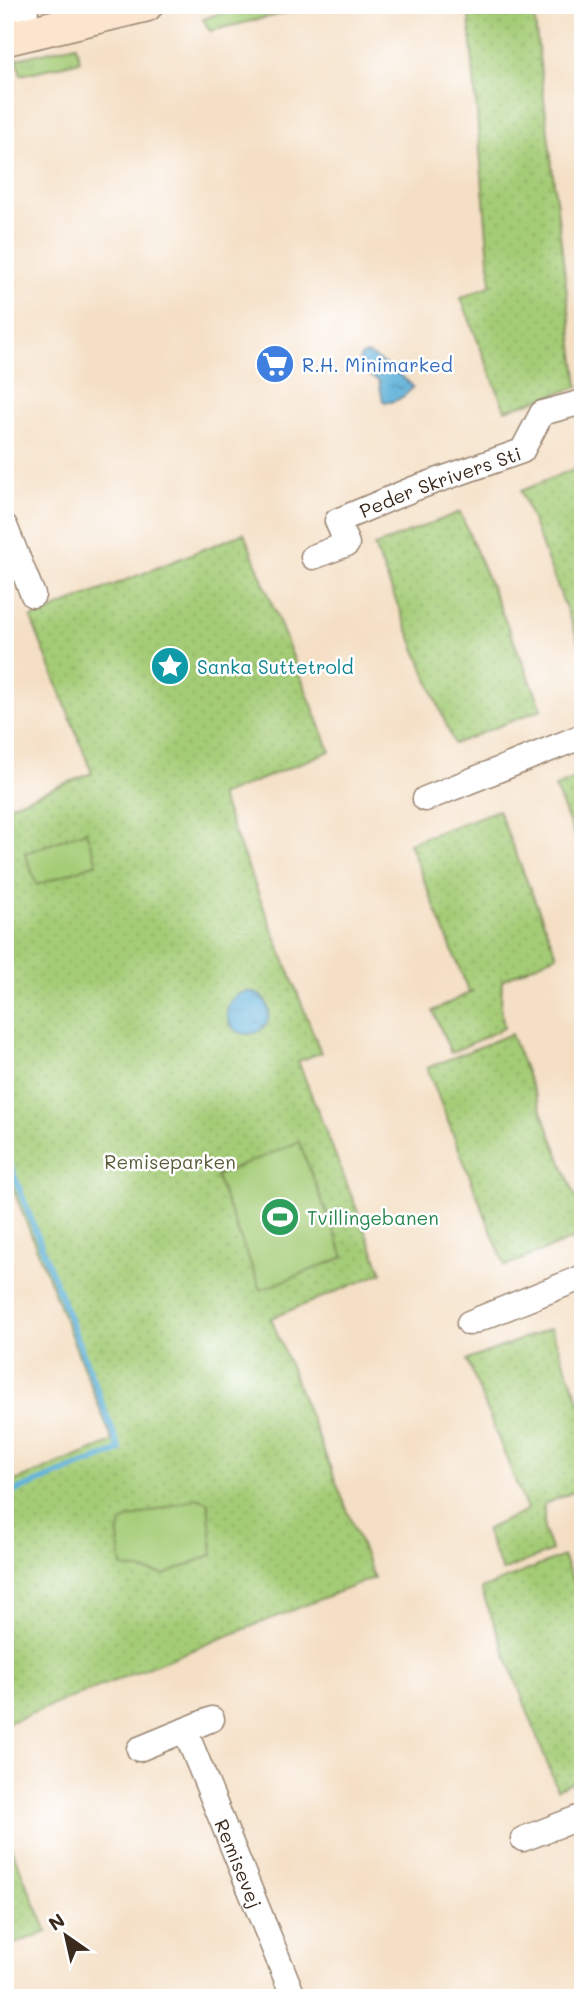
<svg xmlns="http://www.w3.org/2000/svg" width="588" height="2003" font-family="Mali,sans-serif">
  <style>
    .grass { fill: url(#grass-tufts); stroke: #707b4a; stroke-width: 2 }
    .park { fill: url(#park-dots); stroke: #707b4a; stroke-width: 2 }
    .pitch { fill: #a4cc76; stroke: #707b4a; stroke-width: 2 }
    .water { fill: url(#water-ripples); stroke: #4c6d7c; stroke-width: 2 }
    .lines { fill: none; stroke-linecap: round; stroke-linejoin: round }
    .stream { stroke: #5db0d9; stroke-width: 6 }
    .street-casing { stroke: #988471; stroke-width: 27 }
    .secondary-casing { stroke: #988471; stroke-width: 36 }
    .street { stroke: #fff; stroke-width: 24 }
    .secondary { stroke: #fce5cf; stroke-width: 33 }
    .labels { text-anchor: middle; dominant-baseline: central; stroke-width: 5; stroke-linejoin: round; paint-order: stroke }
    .shop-label { font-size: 19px; fill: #366cbe; stroke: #fff; text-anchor: start }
    .street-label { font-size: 19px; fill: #3b2a1e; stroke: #fff }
    .culture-label { font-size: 19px; fill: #0d838f; stroke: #fff; text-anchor: start }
    .park-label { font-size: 19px; fill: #5a5b38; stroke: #fff }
    .leisure-label { font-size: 19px; fill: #27864d; stroke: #fff; text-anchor: start }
  </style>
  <defs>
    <pattern id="grass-tufts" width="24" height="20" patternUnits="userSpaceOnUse" patternTransform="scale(1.75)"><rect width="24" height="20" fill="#a4cc76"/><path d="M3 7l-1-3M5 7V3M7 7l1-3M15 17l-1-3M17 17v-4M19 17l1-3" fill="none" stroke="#8eaf66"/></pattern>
    <pattern id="park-dots" width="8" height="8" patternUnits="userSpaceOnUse" patternTransform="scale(1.75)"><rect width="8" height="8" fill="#a4cc76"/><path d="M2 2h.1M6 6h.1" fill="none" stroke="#8eaf66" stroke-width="1.8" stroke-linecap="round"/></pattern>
    <pattern id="water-ripples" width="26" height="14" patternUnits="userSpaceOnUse" patternTransform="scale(1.75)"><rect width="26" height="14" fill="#5db0d9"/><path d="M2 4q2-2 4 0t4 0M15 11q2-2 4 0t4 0" fill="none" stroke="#4e8faf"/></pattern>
  </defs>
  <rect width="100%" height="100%" fill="#fff"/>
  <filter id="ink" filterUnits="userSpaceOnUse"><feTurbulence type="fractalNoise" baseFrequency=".0143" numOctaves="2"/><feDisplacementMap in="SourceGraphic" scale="14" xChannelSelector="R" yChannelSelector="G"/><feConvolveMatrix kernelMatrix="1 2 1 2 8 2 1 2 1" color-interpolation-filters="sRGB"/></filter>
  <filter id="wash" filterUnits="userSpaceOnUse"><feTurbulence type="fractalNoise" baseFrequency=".00686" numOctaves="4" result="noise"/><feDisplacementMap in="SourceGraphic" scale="28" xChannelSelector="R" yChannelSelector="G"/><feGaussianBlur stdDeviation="1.57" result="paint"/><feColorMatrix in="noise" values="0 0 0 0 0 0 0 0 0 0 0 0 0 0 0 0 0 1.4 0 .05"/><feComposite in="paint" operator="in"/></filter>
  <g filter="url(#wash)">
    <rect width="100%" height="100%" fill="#f4dfc4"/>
    <g class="grass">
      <path d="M 244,5 L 318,5 L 210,31 L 203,19 Z"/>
      <path d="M 76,45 L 80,61 L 21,75 L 17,59 Z"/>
    </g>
    <g class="park">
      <path d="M 468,5 L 533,5 L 578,387 L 505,410 L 461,298 L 491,285 Z"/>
      <path d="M 583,465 L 583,653 L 521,491 Z"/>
      <path d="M 460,512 L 542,709 L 454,744 L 374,546 Z"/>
      <path d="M 244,533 L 330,751 L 220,796 L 321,1053 L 298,1061 L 382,1273 L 271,1318 L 374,1578 L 5,1724 L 5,1485 L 113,1442 L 5,1168 L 5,807 L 92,773 L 31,618 Z"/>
      <path d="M 583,776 L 583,856 L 555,787 Z"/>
      <path d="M 498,810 L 557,955 L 502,980 L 501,1008 L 504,1028 L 451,1053 L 433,1011 L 473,991 L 469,992 L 409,843 Z"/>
      <path d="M 511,1034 L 583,1216 L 583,1235 L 505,1266 L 427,1068 Z"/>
      <path d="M 551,1328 L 583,1411 L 583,1488 L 544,1504 L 544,1531 L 552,1551 L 502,1571 L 485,1530 L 527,1510 L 467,1360 Z"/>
      <path d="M 563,1556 L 583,1605 L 583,1778 L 557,1789 L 481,1589 Z"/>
      <path d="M 8,1840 L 47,1932 L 14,1944 L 5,1923 L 5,1842 Z"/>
    </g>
    <g class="pitch">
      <path d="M 86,831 L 97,863 L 37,885 L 25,853 Z"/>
      <path d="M 299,1142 L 344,1257 L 261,1290 L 216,1176 Z"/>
      <path d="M 197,1498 L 208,1502 L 213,1554 L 165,1575 L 122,1567 L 118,1536 L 121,1524 L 127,1519 Z"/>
    </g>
    <g class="water">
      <path d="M 367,354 C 373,355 409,381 413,387 C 406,395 395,405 383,401 L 379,381 L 360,370 L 359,360 L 361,356 Z"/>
      <circle cx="248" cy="1013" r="21"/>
    </g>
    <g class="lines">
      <path class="stream" d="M 5,1152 L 120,1450 L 5,1495"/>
    </g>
  </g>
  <g filter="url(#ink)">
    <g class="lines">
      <g class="street-casing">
        <g id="street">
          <path d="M 25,33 L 26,5"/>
          <path d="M 5,526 L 33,595"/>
          <path id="s1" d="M 313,557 L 347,544 L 337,521 L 413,489 L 522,451 L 542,413 L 583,402"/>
          <path d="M 425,799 L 583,736"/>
          <path d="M 469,1323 L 583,1277"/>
          <path id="s2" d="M 185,1730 L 294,1998"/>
          <path d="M 139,1749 L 212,1719"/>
          <path d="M 523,1839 L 583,1816"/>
        </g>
      </g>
      <g class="secondary-casing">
        <path id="secondary" d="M 5,39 L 146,5"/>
      </g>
      <use href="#street" class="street"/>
      <use href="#secondary" class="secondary"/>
    </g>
  </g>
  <defs>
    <g id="supermarket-disc" transform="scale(2.0125)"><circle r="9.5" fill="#3f7fe0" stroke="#fff"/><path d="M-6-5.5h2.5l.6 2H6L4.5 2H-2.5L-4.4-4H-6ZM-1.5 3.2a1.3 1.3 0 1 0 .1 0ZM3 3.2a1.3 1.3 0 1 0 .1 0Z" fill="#fff"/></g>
    <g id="sight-disc" transform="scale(2.0125)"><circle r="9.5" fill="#0f9aa8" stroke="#fff"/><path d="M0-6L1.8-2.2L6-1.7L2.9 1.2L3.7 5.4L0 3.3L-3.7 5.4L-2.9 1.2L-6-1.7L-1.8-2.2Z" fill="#fff"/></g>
    <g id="stadium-disc" transform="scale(2.0125)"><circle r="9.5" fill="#2e9e5b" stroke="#fff"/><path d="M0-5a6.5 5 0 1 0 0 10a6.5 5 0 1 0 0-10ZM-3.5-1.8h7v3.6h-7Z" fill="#fff"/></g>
  </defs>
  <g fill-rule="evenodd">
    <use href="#supermarket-disc" x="275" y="364"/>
    <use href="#sight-disc" x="170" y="666"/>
    <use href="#stadium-disc" x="280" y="1217"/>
  </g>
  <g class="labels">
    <g class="shop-label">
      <text x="302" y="364">R.H. Minimarked</text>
    </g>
    <g class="street-label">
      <text stroke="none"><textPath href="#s1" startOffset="172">Peder Skrivers Sti</textPath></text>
      <text stroke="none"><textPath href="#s2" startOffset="144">Remisevej</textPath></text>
    </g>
    <g class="culture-label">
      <text x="197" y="666">Sanka Suttetrold</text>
    </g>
    <g class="park-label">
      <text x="170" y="1161">Remiseparken</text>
    </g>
    <g class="leisure-label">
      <text x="307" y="1217">Tvillingebanen</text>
    </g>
  </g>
  <rect width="588" height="2003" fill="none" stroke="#fff" stroke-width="28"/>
  <g transform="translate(66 1936) rotate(326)" stroke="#ffffff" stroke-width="5" paint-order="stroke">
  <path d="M0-5L12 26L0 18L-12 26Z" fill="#3b2a1e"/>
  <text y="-10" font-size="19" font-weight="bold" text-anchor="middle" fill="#3b2a1e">N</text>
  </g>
</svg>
